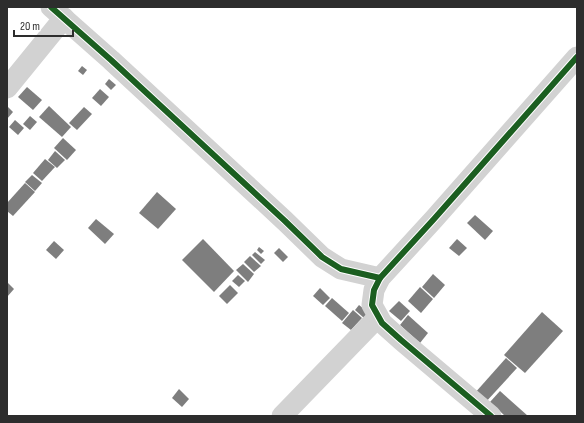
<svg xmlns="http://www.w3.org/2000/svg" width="584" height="423" font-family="'Sofia Sans Condensed',sans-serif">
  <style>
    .building { fill: #7e7e7e }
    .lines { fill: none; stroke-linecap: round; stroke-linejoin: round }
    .street { stroke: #d2d2d2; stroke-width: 21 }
    .cycleway-casing { stroke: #fff; stroke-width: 8 }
    .cycleway { stroke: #1b5e20; stroke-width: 6 }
  </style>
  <rect width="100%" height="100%" fill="#fff"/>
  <g class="building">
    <path d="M 82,66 L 87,70 L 83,75 L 78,71 Z"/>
    <path d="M 109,79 L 116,85 L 111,90 L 105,84 Z"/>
    <path d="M 27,87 L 42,100 L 33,110 L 18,97 Z"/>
    <path d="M 100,89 L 109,97 L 101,106 L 92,98 Z"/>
    <path d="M 7,106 L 13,112 L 7,119 Z"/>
    <path d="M 49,106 L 71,127 L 62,137 L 39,117 Z"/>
    <path d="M 84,107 L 92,114 L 77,130 L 69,123 Z"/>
    <path d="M 30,116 L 37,122 L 30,130 L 23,124 Z"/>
    <path d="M 15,120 L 24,128 L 18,135 L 9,127 Z"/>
    <path d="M 63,138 L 76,150 L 67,160 L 54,148 Z"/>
    <path d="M 55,151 L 65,160 L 57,168 L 48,160 Z"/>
    <path d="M 45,159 L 55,167 L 42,181 L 33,173 Z"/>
    <path d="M 32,175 L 42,183 L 35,191 L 25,182 Z"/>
    <path d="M 25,183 L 35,192 L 13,216 L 7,211 L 7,203 Z"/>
    <path d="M 157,192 L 176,209 L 158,229 L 139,213 Z"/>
    <path d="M 475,215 L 493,231 L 485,240 L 467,223 Z"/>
    <path d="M 96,219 L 114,234 L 105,244 L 88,228 Z"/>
    <path d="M 203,239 L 234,271 L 214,292 L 182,260 Z"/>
    <path d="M 457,239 L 467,248 L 459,256 L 449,248 Z"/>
    <path d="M 54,241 L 64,250 L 56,259 L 46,250 Z"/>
    <path d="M 259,247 L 264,251 L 261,254 L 257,250 Z"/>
    <path d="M 279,248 L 288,257 L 283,262 L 274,253 Z"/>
    <path d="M 255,252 L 265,260 L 261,264 L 252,255 Z"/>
    <path d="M 250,256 L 261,266 L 254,272 L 244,262 Z"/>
    <path d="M 243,264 L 254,274 L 248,282 L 236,270 Z"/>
    <path d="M 433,274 L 445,285 L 434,298 L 422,287 Z"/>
    <path d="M 238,275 L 245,281 L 239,287 L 232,281 Z"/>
    <path d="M 7,282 L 14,289 L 7,297 Z"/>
    <path d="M 230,285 L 238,293 L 227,304 L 219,296 Z"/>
    <path d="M 420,287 L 433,299 L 421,313 L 408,301 Z"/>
    <path d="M 320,288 L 330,298 L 323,305 L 313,296 Z"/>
    <path d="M 332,298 L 349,313 L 342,321 L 325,306 Z"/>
    <path d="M 399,301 L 410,311 L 401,321 L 389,311 Z"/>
    <path d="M 359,305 L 369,313 L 364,318 L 355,310 Z"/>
    <path d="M 353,310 L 362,318 L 351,330 L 342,323 Z"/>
    <path d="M 542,312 L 563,331 L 525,373 L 504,355 Z"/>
    <path d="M 408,315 L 428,333 L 420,343 L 400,325 Z"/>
    <path d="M 506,358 L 517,368 L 484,404 L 474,394 Z"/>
    <path d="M 179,389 L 189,399 L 182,407 L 172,398 Z"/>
    <path d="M 500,391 L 528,416 L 505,416 L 490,402 Z"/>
  </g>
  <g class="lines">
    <g class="street">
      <path d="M 51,7 L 111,60 L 285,221 L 322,257 L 341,269 L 380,278"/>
      <path d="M 7,88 L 64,18"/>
      <path d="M 282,416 L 378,317"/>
      <path d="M 491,416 L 401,340 L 382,323 L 372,305 L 374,290 L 380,278 L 434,219 L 577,57"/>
    </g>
    <g class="cycleway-casing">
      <g id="cycleway">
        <path d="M 51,7 L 111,60 L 285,221 L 322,257 L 341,269 L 380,278"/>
        <path d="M 491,416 L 401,340 L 382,323 L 372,305 L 374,290 L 380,278 L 434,219 L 577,57"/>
      </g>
    </g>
    <use href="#cycleway" class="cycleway"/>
  </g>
  <rect width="584" height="423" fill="none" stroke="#2d2d2d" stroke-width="16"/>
  <path d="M14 30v6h59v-6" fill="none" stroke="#2d2d2d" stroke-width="2"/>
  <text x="20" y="30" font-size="12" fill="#2d2d2d" stroke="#ffffff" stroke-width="3" paint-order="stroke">20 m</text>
</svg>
